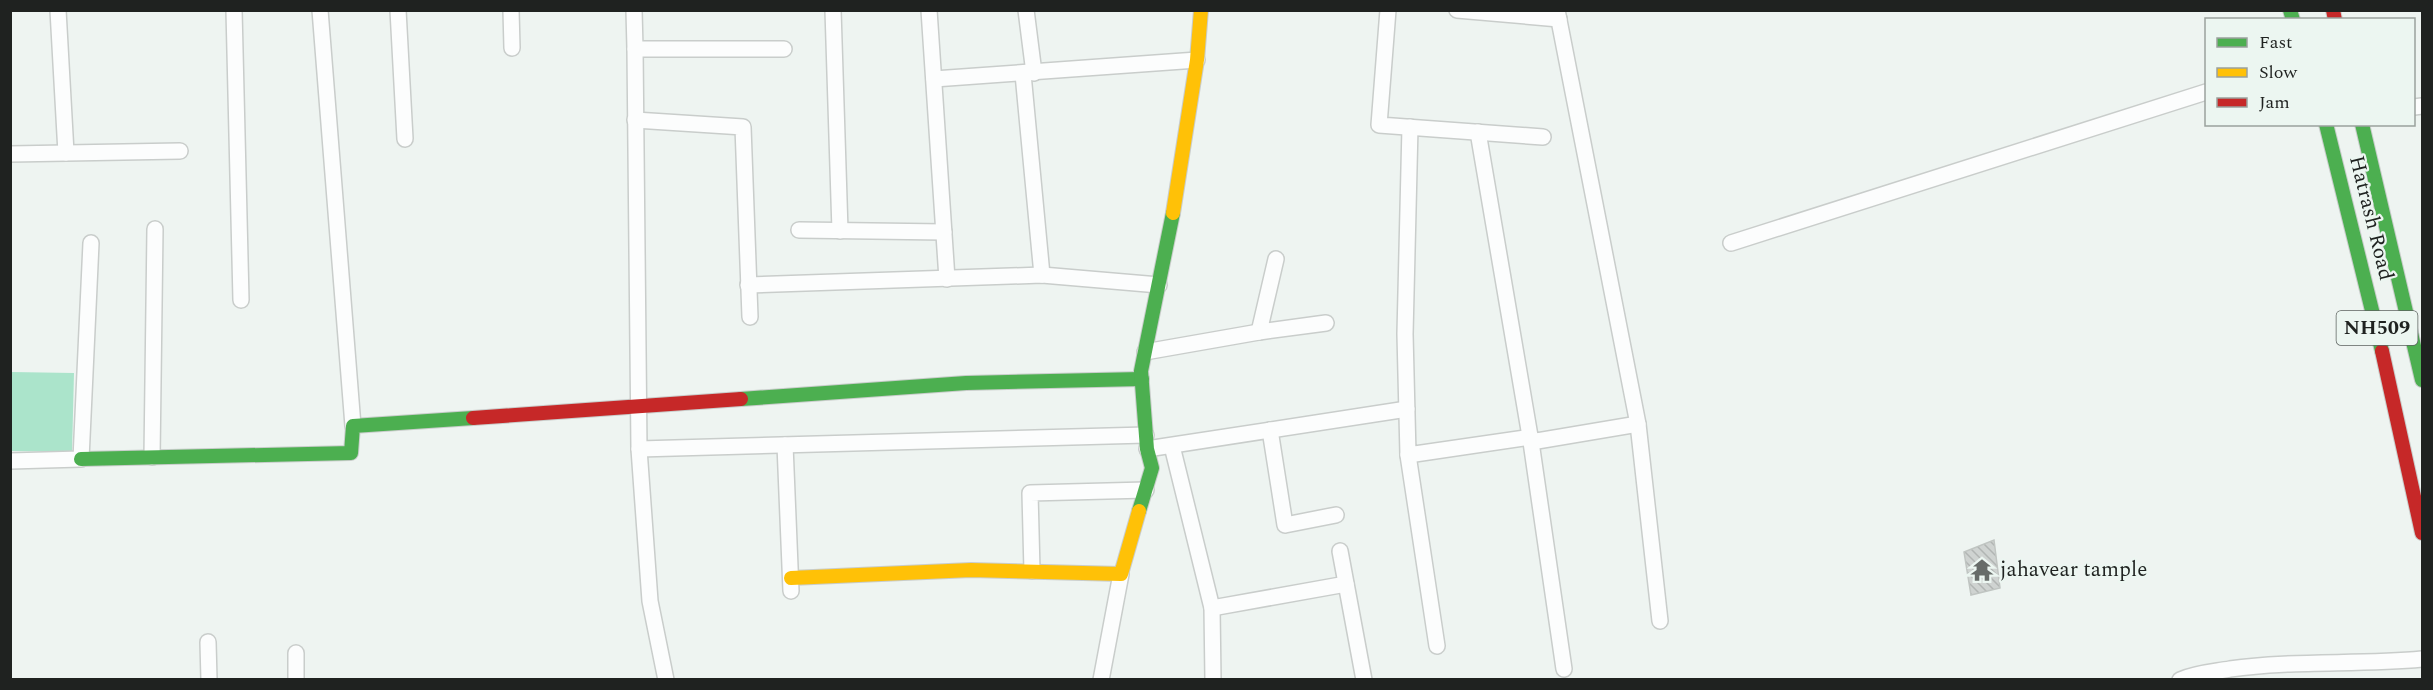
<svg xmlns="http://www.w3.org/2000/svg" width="2433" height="690" font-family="Spectral,serif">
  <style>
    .park { fill: #abe4cb }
    .building { fill: url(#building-back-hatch); stroke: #c0c5c2; stroke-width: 1.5 }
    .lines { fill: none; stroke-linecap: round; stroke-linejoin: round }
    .street-casing { stroke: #c9cdcb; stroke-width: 18 }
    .fast-casing { stroke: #c9cdcb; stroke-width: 16 }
    .slow-casing { stroke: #c9cdcb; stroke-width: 16 }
    .jam-casing { stroke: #c9cdcb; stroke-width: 16 }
    .street { stroke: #fcfdfd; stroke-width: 15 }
    .fast { stroke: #4caf50; stroke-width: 14 }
    .slow { stroke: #ffc107; stroke-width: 14 }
    .jam { stroke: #c62828; stroke-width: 14 }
    .labels { text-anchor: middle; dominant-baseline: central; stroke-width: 4.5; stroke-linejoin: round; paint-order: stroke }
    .shield { fill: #ecf6f1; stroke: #5c625f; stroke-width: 1.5 }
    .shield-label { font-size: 20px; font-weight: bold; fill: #1f2220 }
    .street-label { font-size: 21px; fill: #1f2220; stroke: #ecf6f1 }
    .poi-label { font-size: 21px; fill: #1f2220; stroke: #ecf6f1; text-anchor: start }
  </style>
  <defs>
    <pattern id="building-back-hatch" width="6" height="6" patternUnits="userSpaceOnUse" patternTransform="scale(1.5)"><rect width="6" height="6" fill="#cfd3d1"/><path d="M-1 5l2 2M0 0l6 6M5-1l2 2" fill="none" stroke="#b1b5b3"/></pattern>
  </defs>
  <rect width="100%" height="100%" fill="#eef4f1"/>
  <path class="park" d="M 11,372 L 74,373 L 72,452 L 11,451 Z"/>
  <path class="building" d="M 1994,540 L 2000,588 L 1971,595 L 1964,552 Z"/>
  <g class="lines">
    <g class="street-casing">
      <g id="street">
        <path d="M 58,10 L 66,153"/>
        <path d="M 234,10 L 241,300"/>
        <path d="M 320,10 L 353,426"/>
        <path d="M 398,10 L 405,139"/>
        <path d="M 511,10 L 512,48"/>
        <path d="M 634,10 L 635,49 L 784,49"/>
        <path d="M 833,10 L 840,231"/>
        <path d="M 929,10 L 947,279"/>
        <path d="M 1026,10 L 1034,73"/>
        <path d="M 1388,10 L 1379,125 L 1543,137"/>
        <path d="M 1457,10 L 1559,19"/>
        <path d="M 1557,10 L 1638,424 L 1660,621"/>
        <path d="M 635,49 L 639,449 L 650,601 L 666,680"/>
        <path d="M 1023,74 L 1042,275"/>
        <path d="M 934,79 L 1197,60"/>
        <path d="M 2414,107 L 2422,106"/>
        <path d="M 635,120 L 743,127 L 750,317"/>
        <path d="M 1410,127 L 1405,334 L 1408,455 L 1531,437"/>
        <path d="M 1478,132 L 1531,442 L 1638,424"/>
        <path d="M 10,154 L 180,151"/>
        <path d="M 799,230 L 944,232"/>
        <path d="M 1731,243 L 2206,92"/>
        <path d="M 1276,259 L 1259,332 L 1326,323"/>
        <path d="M 748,285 L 1042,275 L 1159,285"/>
        <path d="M 1145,352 L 1259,332"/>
        <path d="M 1270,430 L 1285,525 L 1336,515"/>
        <path d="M 1531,442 L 1564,669"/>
        <path d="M 785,445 L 791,591"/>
        <path d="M 1172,446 L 1212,608 L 1213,680"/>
        <path d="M 639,449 L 1146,435"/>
        <path d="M 1147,449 L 1407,409"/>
        <path d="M 1408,455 L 1437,646"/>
        <path d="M 152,457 L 155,229"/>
        <path d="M 10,461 L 81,459 L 91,243"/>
        <path d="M 1340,551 L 1364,680"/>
        <path d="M 1032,571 L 1030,493 L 1146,490"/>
        <path d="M 1212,608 L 1346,584"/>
        <path d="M 208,642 L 209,680"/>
        <path d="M 296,653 L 296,680"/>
        <path d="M 1101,680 L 1121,574"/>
        <path d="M 2180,680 C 2196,673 2213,672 2230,669 C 2293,660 2358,665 2422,659"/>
      </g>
    </g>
    <g class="fast-casing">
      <g id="fast">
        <path d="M 2290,10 L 2293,20"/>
        <path d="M 2326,124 L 2382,351"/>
        <path d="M 2362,124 L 2422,380"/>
        <path d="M 741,399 L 966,383 L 1142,379"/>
        <path d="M 81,459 L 351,453 L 353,426 L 473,418"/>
        <path d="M 1139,511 L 1152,468 L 1147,449 L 1141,371 L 1173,213"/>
      </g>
    </g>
    <g class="slow-casing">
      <g id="slow">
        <path d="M 1173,213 L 1197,60 L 1201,10"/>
        <path d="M 791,578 L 971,570 L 1121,574 L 1139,511"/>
      </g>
    </g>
    <g class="jam-casing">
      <g id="jam">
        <path d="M 2333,10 L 2335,20"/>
        <path d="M 2382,351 L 2422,533"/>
        <path d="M 473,418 L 741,399"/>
      </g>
    </g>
    <use href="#street" class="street"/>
    <use href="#fast" class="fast"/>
    <use href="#slow" class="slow"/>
    <use href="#jam" class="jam"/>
  </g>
  <defs>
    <g id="temple-bare" transform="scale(1.8)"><path d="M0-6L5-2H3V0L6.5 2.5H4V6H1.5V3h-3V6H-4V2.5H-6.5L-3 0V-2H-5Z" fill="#676c69" stroke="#ecf6f1" stroke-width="2.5" paint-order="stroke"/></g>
  </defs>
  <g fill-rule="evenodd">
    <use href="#temple-bare" x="1982" y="570"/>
  </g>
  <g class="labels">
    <rect class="shield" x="2336.5" y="311" width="81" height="34" rx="4.5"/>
    <g class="shield-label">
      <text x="2377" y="328">NH509</text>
    </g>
    <g class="street-label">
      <text transform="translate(2371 218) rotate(76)">Hatrash Road</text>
    </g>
    <g class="poi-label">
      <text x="2000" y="570">jahavear tample</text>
    </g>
  </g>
  <rect width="2433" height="690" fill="none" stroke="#1f2220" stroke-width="24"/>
  <rect x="2205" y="18" width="210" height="108" fill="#ecf6f1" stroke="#9aa19d" stroke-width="1.5"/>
  <rect x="2217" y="38" width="30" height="9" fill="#4caf50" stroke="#9aa19d" stroke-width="1.5"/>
  <text x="2259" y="48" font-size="18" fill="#1f2220">Fast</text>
  <rect x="2217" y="68" width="30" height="9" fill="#ffc107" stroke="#9aa19d" stroke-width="1.5"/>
  <text x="2259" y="78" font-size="18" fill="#1f2220">Slow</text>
  <rect x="2217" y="98" width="30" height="9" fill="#c62828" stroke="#9aa19d" stroke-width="1.5"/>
  <text x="2259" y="108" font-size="18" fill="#1f2220">Jam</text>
</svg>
